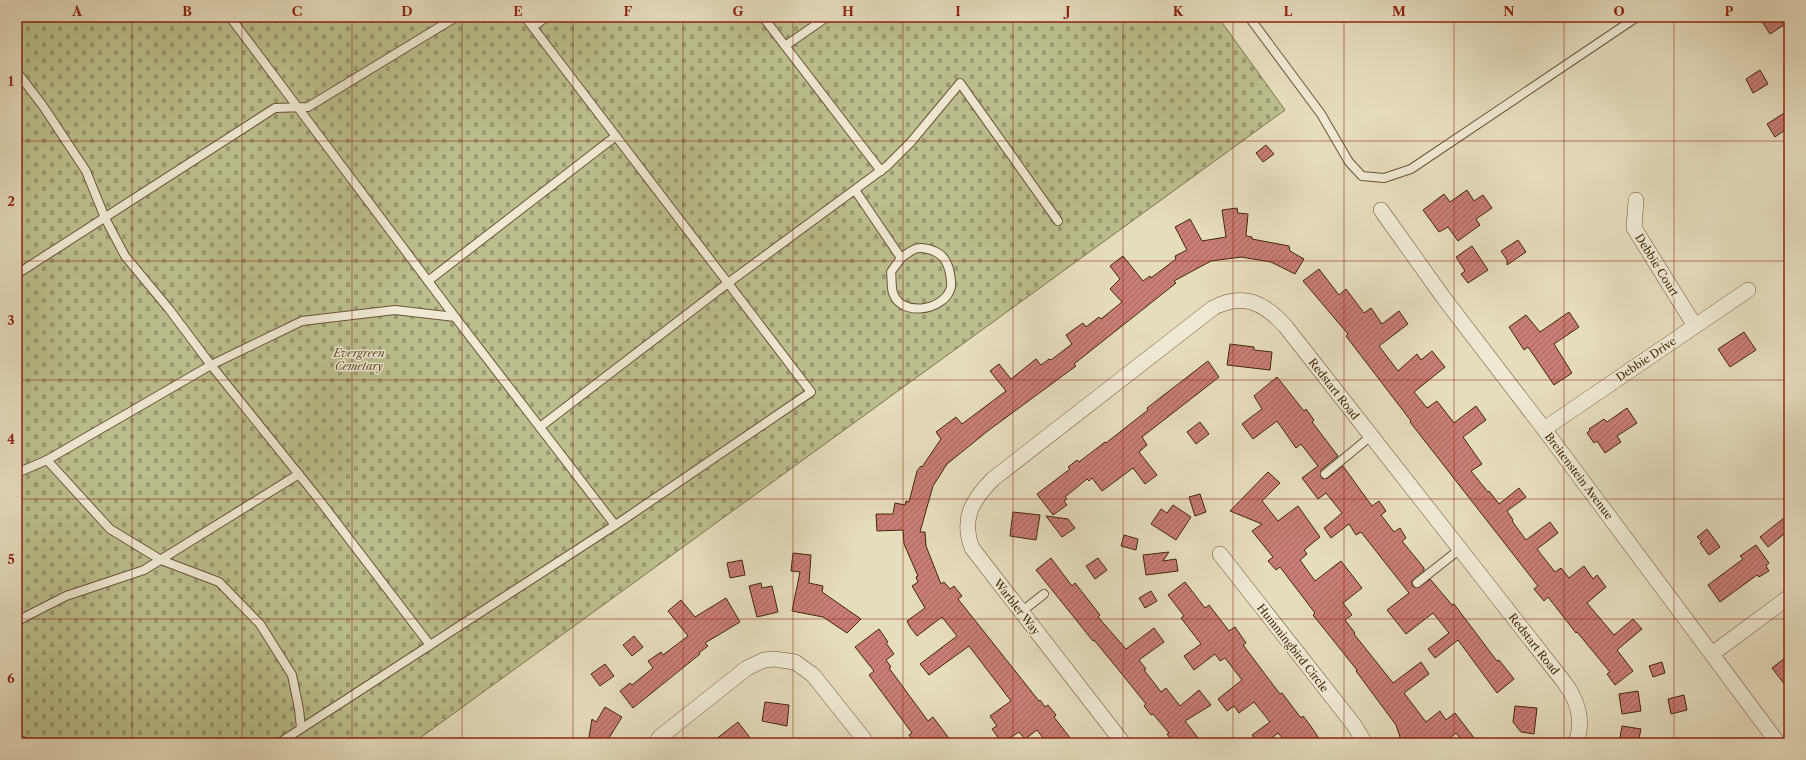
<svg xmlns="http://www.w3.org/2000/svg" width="1806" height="760" font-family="'Libre Caslon Text',serif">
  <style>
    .cemetery { fill: url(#cemetery-stones); stroke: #7e734c }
    .building { fill: url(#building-hatch); stroke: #42270b }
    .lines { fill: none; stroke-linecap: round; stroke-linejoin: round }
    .lane-casing { stroke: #6b5438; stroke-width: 10 }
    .street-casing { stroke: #6b5438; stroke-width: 16 }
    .lane { stroke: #efe9d4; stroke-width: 8 }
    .street { stroke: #efe9d4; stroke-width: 15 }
    .grid { fill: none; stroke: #8f2418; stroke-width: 1; stroke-opacity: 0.55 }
    .labels { text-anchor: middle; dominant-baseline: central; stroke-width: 3; stroke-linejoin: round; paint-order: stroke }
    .street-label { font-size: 11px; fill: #42270b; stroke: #efe9d4 }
    .park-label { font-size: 11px; font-style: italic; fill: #604d2c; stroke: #efe9d4 }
    .neatline { fill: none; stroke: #8f2418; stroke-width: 1.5 }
    .grid-label { font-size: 13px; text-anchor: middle; font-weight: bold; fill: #8f2418 }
  </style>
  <defs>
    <pattern id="cemetery-stones" width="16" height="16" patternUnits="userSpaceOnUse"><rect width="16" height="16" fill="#bbbf8d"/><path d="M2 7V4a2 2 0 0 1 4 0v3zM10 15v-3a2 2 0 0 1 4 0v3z" fill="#9a9b71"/></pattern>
    <pattern id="building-hatch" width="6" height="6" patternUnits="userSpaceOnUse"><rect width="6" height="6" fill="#c97d76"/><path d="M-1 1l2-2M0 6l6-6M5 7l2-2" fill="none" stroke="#a5665f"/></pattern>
  </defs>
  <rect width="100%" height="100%" fill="#e6ddbd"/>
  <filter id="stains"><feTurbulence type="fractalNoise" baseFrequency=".005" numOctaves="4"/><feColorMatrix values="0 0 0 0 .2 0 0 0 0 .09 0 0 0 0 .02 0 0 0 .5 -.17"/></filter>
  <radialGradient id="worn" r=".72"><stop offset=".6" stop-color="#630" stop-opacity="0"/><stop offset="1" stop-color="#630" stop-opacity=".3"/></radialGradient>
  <path class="cemetery" d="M 17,17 L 1218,17 L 1285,110 L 413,743 L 17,743 Z"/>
  <g class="building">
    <path d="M 1759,17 L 1778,17 L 1784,25 L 1770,34 Z"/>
    <path d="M 1760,70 L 1768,84 L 1753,93 L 1746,79 Z"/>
    <path d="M 1789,110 L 1789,127 L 1775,137 L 1767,124 Z"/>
    <path d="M 1266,145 L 1274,154 L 1263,162 L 1256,153 Z"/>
    <path d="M 1467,190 L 1474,201 L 1483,195 L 1492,208 L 1476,219 L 1480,225 L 1458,241 L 1448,227 L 1439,232 L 1423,210 L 1444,194 L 1450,202 Z"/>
    <path d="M 1237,208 L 1238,213 L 1248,214 L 1246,236 L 1252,237 L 1252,239 L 1289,246 L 1290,251 L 1304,259 L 1295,274 L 1271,262 L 1241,257 L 1211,261 L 1174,281 L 1176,283 L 1074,364 L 1076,366 L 989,430 L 947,464 L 933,486 L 920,532 L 925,532 L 926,546 L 941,584 L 944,582 L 950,589 L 954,586 L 962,596 L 958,599 L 1039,701 L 1040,700 L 1045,707 L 1048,705 L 1056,715 L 1054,717 L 1074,743 L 1047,743 L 1037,730 L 1025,739 L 1019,732 L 1002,743 L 992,729 L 997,726 L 990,716 L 1011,701 L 969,646 L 929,675 L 920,664 L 957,636 L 942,617 L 917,636 L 910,627 L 907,621 L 925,608 L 912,586 L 918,582 L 916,577 L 918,576 L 904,544 L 903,530 L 877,531 L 876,514 L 893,514 L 895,503 L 905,505 L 906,501 L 909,502 L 917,471 L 921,466 L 922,467 L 941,439 L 936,432 L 956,417 L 962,424 L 1006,391 L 990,371 L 999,364 L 1011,379 L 1036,359 L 1041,365 L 1049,359 L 1051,360 L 1072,344 L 1066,335 L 1083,323 L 1086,327 L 1099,317 L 1101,319 L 1122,302 L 1110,289 L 1120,279 L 1110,266 L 1123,256 L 1143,281 L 1150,276 L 1151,278 L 1176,259 L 1175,256 L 1187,250 L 1175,227 L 1190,219 L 1202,241 L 1226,237 L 1222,210 Z"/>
    <path d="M 1518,240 L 1526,252 L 1507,265 L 1507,260 L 1501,251 Z"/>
    <path d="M 1472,246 L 1488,270 L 1468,283 L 1461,274 L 1465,271 L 1456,257 Z"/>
    <path d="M 1319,269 L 1339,295 L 1346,289 L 1364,313 L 1371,308 L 1382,324 L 1399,311 L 1408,324 L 1379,346 L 1398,371 L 1417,354 L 1421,360 L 1432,351 L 1445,367 L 1414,392 L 1427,408 L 1437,401 L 1454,423 L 1476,406 L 1486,420 L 1463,437 L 1482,464 L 1471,471 L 1488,492 L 1489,491 L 1499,504 L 1519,488 L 1526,497 L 1507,511 L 1513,520 L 1512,521 L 1526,540 L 1550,522 L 1558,533 L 1537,549 L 1555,572 L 1561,568 L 1569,578 L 1584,566 L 1593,579 L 1597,575 L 1606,587 L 1587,603 L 1614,635 L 1633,619 L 1642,629 L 1617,650 L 1633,671 L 1615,685 L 1607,674 L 1610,672 L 1577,632 L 1576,633 L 1548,597 L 1544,601 L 1534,589 L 1538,586 L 1410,422 L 1411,421 L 1346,336 L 1348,334 L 1303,281 Z"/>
    <path d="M 1569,312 L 1579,327 L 1554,344 L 1572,373 L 1554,385 L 1528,347 L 1524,350 L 1509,327 L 1526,315 L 1540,332 Z"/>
    <path d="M 1744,332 L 1756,350 L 1730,367 L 1718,349 Z"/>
    <path d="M 1230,344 L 1254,347 L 1254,350 L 1272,352 L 1270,370 L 1227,365 Z"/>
    <path d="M 1208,361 L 1219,377 L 1142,437 L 1147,445 L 1139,452 L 1157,475 L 1145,484 L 1133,468 L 1102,491 L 1092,478 L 1089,481 L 1087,479 L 1065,497 L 1067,499 L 1064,501 L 1067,505 L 1053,515 L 1037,494 L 1070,469 L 1068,467 L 1077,460 L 1079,462 L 1105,442 L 1106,443 L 1148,410 L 1147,408 Z"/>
    <path d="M 1277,377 L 1304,411 L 1306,409 L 1314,420 L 1312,422 L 1338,456 L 1321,470 L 1321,477 L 1323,479 L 1328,478 L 1343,466 L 1372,506 L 1379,501 L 1386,511 L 1381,515 L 1394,532 L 1400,528 L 1406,538 L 1402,541 L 1424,568 L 1424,571 L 1412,581 L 1412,586 L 1418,588 L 1430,579 L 1452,605 L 1454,604 L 1497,661 L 1499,660 L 1514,679 L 1497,693 L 1458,640 L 1435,658 L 1428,649 L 1449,633 L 1433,613 L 1406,634 L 1387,610 L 1409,593 L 1361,532 L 1356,535 L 1349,524 L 1331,538 L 1324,528 L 1342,513 L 1326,493 L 1318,499 L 1302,478 L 1318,466 L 1301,444 L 1296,448 L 1277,421 L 1253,439 L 1242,424 L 1262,409 L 1254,396 Z"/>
    <path d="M 1627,408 L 1637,423 L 1617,436 L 1621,442 L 1605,453 L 1597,441 L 1594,443 L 1587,433 L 1590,430 L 1589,429 L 1604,419 L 1607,422 Z"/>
    <path d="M 1200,422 L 1209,434 L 1196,444 L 1187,432 Z"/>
    <path d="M 1268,472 L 1280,483 L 1262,501 L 1278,521 L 1298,506 L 1320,537 L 1304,550 L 1307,554 L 1300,560 L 1315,581 L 1341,561 L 1362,588 L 1343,603 L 1352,615 L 1345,620 L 1355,633 L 1354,634 L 1393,683 L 1421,662 L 1429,674 L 1404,693 L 1426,722 L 1440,711 L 1446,720 L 1455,713 L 1478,743 L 1464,743 L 1456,733 L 1443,743 L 1402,743 L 1396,725 L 1356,671 L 1357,670 L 1313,615 L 1315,613 L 1280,567 L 1276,570 L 1268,561 L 1273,557 L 1252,531 L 1262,524 L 1230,511 Z"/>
    <path d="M 1200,494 L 1206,512 L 1195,516 L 1189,497 Z"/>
    <path d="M 1173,505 L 1191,517 L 1176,540 L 1151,524 L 1161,509 L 1167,513 Z"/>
    <path d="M 1013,512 L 1040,515 L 1036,540 L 1010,536 Z"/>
    <path d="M 1789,514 L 1789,530 L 1768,547 L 1760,537 Z"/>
    <path d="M 1046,516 L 1068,519 L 1075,528 L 1062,537 Z"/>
    <path d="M 1707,529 L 1720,547 L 1709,555 L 1700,543 L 1702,542 L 1697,537 Z"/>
    <path d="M 1124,535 L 1138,539 L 1136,550 L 1121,546 Z"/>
    <path d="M 1756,545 L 1769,563 L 1766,566 L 1769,571 L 1759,577 L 1757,575 L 1720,602 L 1708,585 L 1743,559 L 1740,556 Z"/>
    <path d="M 1169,552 L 1163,561 L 1176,559 L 1178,571 L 1146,575 L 1143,555 Z"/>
    <path d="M 793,553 L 811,555 L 809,583 L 823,586 L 822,592 L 861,619 L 847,633 L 823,617 L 792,611 L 800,572 L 791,571 Z"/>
    <path d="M 1051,558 L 1072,586 L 1075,583 L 1100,615 L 1098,617 L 1126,649 L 1154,628 L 1164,642 L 1139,660 L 1146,669 L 1144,670 L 1161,692 L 1166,688 L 1180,706 L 1199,690 L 1211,705 L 1185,721 L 1202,743 L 1174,743 L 1167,734 L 1169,733 L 1153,714 L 1151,715 L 1144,706 L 1146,704 L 1117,668 L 1094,640 L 1093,641 L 1036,570 Z"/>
    <path d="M 1098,558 L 1107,570 L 1095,579 L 1086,566 Z"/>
    <path d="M 742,560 L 745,575 L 730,578 L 727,563 Z"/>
    <path d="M 1185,582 L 1205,608 L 1209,605 L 1229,631 L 1235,627 L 1246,643 L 1243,645 L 1280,694 L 1282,693 L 1301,718 L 1303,716 L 1310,725 L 1322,743 L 1287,743 L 1278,733 L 1265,743 L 1258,743 L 1252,735 L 1270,722 L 1254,702 L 1239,713 L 1234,706 L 1227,711 L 1218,699 L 1242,680 L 1225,658 L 1220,661 L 1215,654 L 1194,670 L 1184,656 L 1201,644 L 1181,618 L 1184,616 L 1168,595 Z"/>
    <path d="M 761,583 L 762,588 L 772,586 L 778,612 L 757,617 L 749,586 Z"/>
    <path d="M 1151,591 L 1157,601 L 1145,608 L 1139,598 Z"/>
    <path d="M 726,598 L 740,622 L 705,643 L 708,646 L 699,653 L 700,654 L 633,708 L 620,691 L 630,683 L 632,685 L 653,668 L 648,661 L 661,652 L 663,655 L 688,636 L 668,611 L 681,600 L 695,617 Z"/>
    <path d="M 879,629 L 888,642 L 886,643 L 894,654 L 886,660 L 891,667 L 889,668 L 928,721 L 933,717 L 948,737 L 940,743 L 915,743 L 909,735 L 912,733 L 869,675 L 874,671 L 855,647 Z"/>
    <path d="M 634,636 L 643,647 L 632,656 L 623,645 Z"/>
    <path d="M 1789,655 L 1789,690 L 1772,668 Z"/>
    <path d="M 1662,662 L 1665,673 L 1653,677 L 1649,666 Z"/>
    <path d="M 605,664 L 614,676 L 600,686 L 591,674 Z"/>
    <path d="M 1638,691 L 1641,711 L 1622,714 L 1619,694 Z"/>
    <path d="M 1684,695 L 1687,710 L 1671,714 L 1668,699 Z"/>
    <path d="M 765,702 L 789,705 L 787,726 L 762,721 Z"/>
    <path d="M 1515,706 L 1537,708 L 1534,734 L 1521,732 L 1513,722 Z"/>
    <path d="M 605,707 L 622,717 L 606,743 L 588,743 L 592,719 L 596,722 Z"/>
    <path d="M 738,722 L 754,743 L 711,743 Z"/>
    <path d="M 1622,726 L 1641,729 L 1638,743 L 1619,743 Z"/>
  </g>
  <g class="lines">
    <g class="lane-casing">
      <g id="lane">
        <path d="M 230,17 L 455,317"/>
        <path d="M 763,17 L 881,171"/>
        <path d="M 1249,17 L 1321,114 L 1349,162 L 1362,176 L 1384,178 L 1411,169 L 1637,17"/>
        <path d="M 533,27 L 546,17"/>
        <path d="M 785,46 L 827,17"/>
        <path d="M 17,72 L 43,106 L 86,171 L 105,218 L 125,256 L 169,309 L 211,365 L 317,497 L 430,645"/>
        <path d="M 855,190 L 901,258 L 891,272 C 892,278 891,287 893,293 C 901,317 942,311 950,290 C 953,284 950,275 949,269 C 946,260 943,255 934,251 C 918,245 914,248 901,258"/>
        <path d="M 17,274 L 275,108 L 308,107 L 456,17"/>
        <path d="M 428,281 L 616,136"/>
        <path d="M 540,427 L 728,283 L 887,166 L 911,142 L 960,83 L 1058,221"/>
        <path d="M 47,460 L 110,529 L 161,560 L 219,582 L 260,624 L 292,675 L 299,709 L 301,728"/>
        <path d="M 17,473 L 47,460 L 211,365 L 302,321 L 395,310 L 455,317 L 615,525"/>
        <path d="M 1325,474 L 1371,436"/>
        <path d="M 1417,583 L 1460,549"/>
        <path d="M 1021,612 L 1044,594"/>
        <path d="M 17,621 L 66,596 L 144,570 L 299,474"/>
        <path d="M 17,734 L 21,743"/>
        <path d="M 21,741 L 30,743"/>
        <path d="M 279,743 L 623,520 L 811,392 L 525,17"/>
      </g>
    </g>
    <g class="street-casing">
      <g id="street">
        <path d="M 1636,200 L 1634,228 L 1695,326"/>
        <path d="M 1381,210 L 1443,297 L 1544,429 L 1778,743"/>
        <path d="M 1544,429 L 1748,290"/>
        <path d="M 1220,554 L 1354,725 L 1365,743"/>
        <path d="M 1712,654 L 1789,597"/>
        <path d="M 656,743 L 660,737 L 747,668 L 764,660 L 774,659 L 795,662 L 813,675 L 867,743"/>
        <path d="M 1123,743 L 972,548 C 961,519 972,500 993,479 L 1213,308 C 1243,292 1265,303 1286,327 L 1564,682 C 1578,701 1584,720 1576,743"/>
      </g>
    </g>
    <use href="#lane" class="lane"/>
    <use href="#street" class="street"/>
  </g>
  <path class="grid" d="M 132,17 L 132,743M 242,17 L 242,743M 352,17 L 352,743M 462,17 L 462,743M 573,17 L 573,743M 683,17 L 683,743M 793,17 L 793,743M 903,17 L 903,743M 1013,17 L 1013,743M 1123,17 L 1123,743M 1233,17 L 1233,743M 1344,17 L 1344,743M 1454,17 L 1454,743M 1564,17 L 1564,743M 1674,17 L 1674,743M 17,141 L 1789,141M 17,261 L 1789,261M 17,380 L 1789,380M 17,499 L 1789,499M 17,619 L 1789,619"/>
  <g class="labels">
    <g class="street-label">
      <text transform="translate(1657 265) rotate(58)">Debbie Court</text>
      <text transform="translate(1646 359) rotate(-34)">Debbie Drive</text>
      <text transform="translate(1334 389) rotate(52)">Redstart Road</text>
      <text transform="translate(1579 476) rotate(53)">Breitenstein Avenue</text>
      <text transform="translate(1017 607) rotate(52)">Warbler Way</text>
      <text transform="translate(1534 644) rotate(52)">Redstart Road</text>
      <text transform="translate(1293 648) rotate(52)">Hummingbird Circle</text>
    </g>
    <g class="park-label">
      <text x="359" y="353">Evergreen<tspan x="359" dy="13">Cemetary</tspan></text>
    </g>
  </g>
  <rect width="1806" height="760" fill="none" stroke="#e6ddbd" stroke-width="44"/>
  <rect x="22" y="22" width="1762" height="716" class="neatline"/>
  <g class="grid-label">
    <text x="77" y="16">A</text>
    <text x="187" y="16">B</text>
    <text x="297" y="16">C</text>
    <text x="407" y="16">D</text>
    <text x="518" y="16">E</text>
    <text x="628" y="16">F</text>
    <text x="738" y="16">G</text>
    <text x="848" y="16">H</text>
    <text x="958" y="16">I</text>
    <text x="1068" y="16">J</text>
    <text x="1178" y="16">K</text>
    <text x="1288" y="16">L</text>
    <text x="1399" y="16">M</text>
    <text x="1509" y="16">N</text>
    <text x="1619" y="16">O</text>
    <text x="1729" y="16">P</text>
    <text x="11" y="86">1</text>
    <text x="11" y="206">2</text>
    <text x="11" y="325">3</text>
    <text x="11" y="444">4</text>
    <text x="11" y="564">5</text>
    <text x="11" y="683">6</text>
  </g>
  <rect width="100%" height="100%" filter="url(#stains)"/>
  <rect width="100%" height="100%" fill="url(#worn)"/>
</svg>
